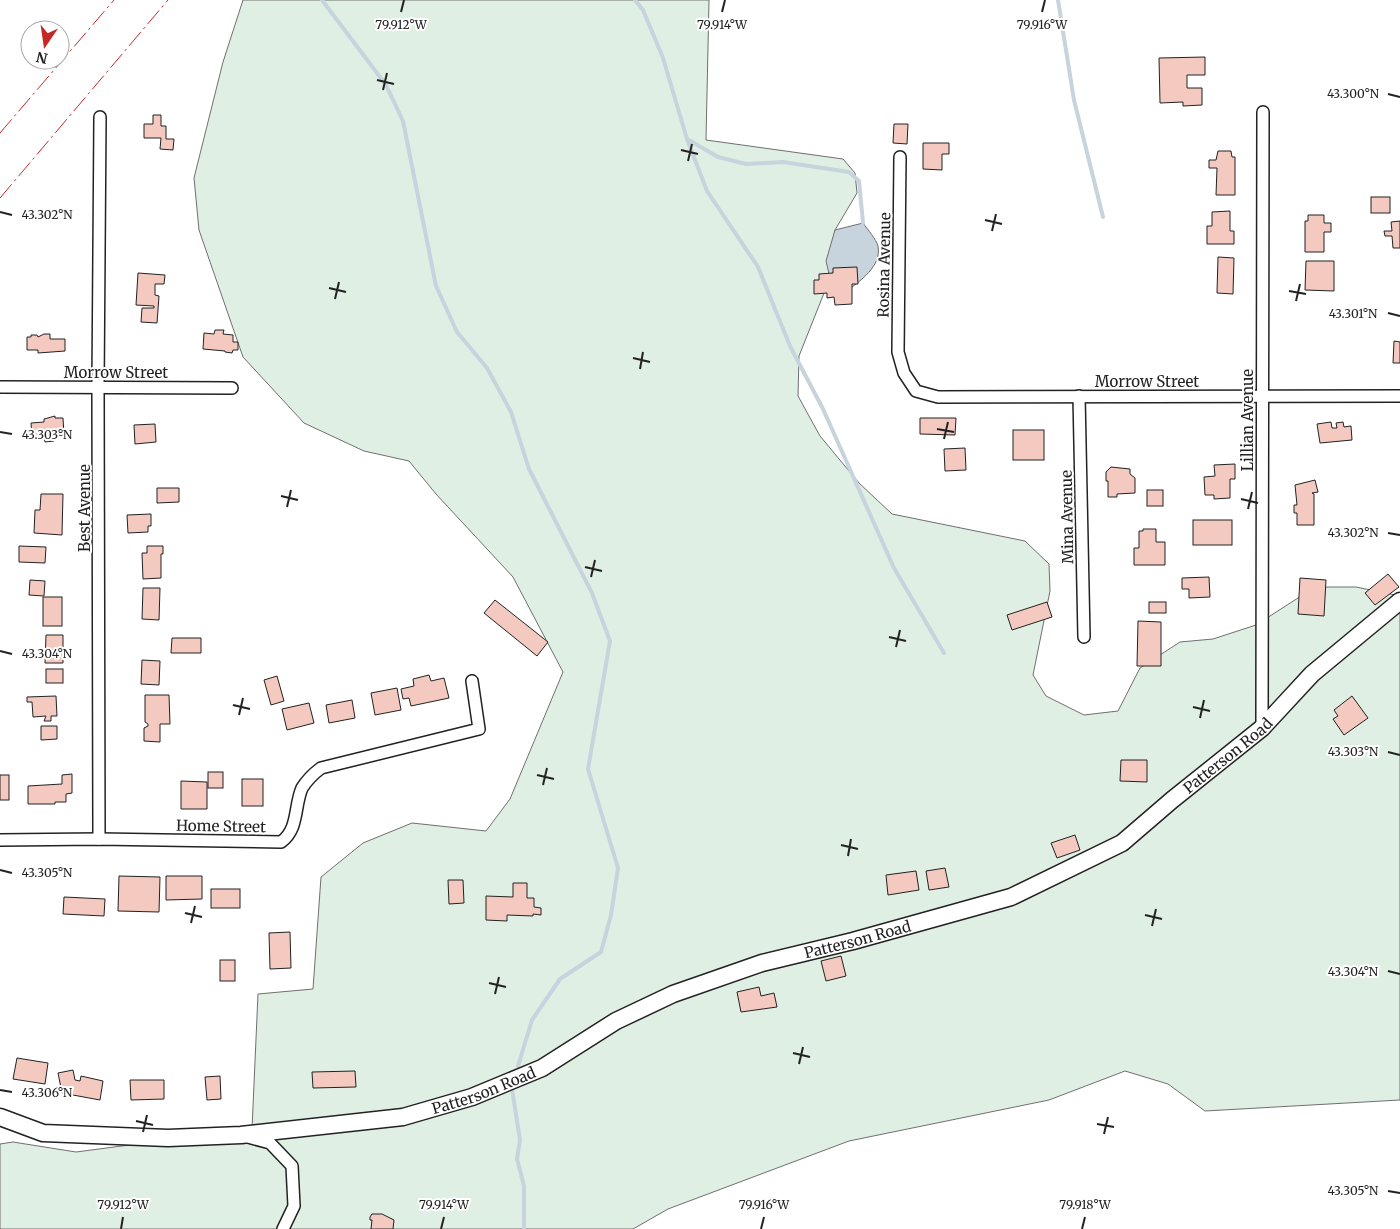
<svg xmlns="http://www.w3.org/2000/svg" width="1400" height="1229" font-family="Merriweather,serif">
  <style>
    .green { fill: #e0efe3; stroke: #6f6f6f }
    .water { fill: #c7d3dd; stroke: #6f6f6f }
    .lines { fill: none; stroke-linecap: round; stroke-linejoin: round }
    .stream { stroke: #c7d3dd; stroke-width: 4 }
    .building { fill: #f3c9c0; stroke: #222 }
    .street-casing { stroke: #222; stroke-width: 14 }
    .secondary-casing { stroke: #222; stroke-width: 19 }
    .street { stroke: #fff; stroke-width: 11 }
    .secondary { stroke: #fff; stroke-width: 16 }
    .power { stroke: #c62828; stroke-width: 1; stroke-dasharray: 18 4 2.5 4; stroke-linecap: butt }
    .ticks { fill: none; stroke: #222; stroke-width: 2 }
    .labels { text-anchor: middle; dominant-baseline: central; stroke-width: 4; stroke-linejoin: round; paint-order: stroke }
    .street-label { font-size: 15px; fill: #222; stroke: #fff }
    .ticks-label { font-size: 12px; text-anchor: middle; fill: #222; stroke: #fff; stroke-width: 4; stroke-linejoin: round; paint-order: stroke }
  </style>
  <rect width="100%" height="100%" fill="#fff"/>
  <path class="green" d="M 243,0 L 709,0 L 706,140 L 843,159 L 855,173 L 857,193 L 835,230 L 830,278 L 799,356 L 798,396 L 820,436 L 859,483 L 892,514 L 1025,541 L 1049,564 L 1050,591 L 1033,675 L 1046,696 L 1084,715 L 1118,711 L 1140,668 L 1180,642 L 1213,639 L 1256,625 L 1298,598 L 1327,587 L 1356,587 L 1400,596 L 1400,1100 L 1205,1111 L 1168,1084 L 1125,1071 L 1049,1100 L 849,1141 L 668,1209 L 633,1229 L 0,1229 L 0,1144 L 13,1142 L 76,1152 L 252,1129 L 258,994 L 313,989 L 321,877 L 363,843 L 412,823 L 486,831 L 510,799 L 563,672 L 513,577 L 436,494 L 409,461 L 364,451 L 304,423 L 243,357 L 199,230 L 194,178 L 223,62 Z"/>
  <path class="water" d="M 863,223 C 868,230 876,239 878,246 C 882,267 859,281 846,292 L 830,278 L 826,261 L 835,230 Z"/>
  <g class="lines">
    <g class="stream">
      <path d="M 322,0 L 386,85 L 403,121 L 436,286 L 457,332 L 487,368 L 511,412 L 529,469 L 592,593 L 610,641 L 588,769 L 618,868 L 611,915 L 601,952 L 560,979 L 532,1020 L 518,1066"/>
      <path d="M 635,0 L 643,10 L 663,58 L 687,139 L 707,191 L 758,267 L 790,346 L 823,409 L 894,568 L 944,653"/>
      <path d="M 1058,0 L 1074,100 L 1103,217"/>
      <path d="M 687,139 L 718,157 L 746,164 L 783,162 L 849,172 L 859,181 L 863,223"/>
      <path d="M 512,1089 L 520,1140 L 517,1159 L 524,1186 L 524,1229"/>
    </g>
  </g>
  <g class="building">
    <path d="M 1205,57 L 1205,75 L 1187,75 L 1187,88 L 1202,88 L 1202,105 L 1183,106 L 1183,102 L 1160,103 L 1159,58 Z"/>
    <path d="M 153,115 L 161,115 L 161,126 L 166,126 L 166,139 L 174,139 L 173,150 L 160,149 L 161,138 L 144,138 L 144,124 L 153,124 Z"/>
    <path d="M 894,124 L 908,124 L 907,144 L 893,143 Z"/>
    <path d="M 923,143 L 949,143 L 949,154 L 942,154 L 942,170 L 923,169 Z"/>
    <path d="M 1218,151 L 1231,151 L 1232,157 L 1235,157 L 1235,195 L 1216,195 L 1217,168 L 1209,168 L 1209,160 L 1216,160 Z"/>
    <rect x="1371" y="197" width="19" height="16"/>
    <path d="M 1230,211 L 1230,231 L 1234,231 L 1234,244 L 1207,244 L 1207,226 L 1212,226 L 1212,212 Z"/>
    <path d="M 1308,215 L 1324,215 L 1324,223 L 1331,223 L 1331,232 L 1324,232 L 1324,252 L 1305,252 L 1305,221 L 1308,221 Z"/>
    <path d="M 1400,221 L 1400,248 L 1393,248 L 1392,236 L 1385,236 L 1384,231 L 1392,231 L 1391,222 Z"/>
    <path d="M 1218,257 L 1234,258 L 1233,294 L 1217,293 Z"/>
    <path d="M 1306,261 L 1334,261 L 1334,291 L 1305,290 Z"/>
    <path d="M 857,267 L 858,284 L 852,284 L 852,304 L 835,305 L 834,297 L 827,298 L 827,293 L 814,294 L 814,280 L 819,280 L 819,274 L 833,273 L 833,268 Z"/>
    <path d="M 138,273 L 165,275 L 164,284 L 155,284 L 155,295 L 159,296 L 157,323 L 141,322 L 142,308 L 154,308 L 154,306 L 136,305 Z"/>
    <path d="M 215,330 L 224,330 L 223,334 L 233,335 L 233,342 L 238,342 L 238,350 L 233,350 L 232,353 L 225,352 L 225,351 L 203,349 L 204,333 L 214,334 Z"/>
    <path d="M 44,334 L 50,334 L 50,339 L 65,339 L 65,351 L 38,353 L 38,350 L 27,350 L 27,337 L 31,337 L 31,335 L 37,335 L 38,337 Z"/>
    <path d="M 1394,341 L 1400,342 L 1400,363 L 1393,363 Z"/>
    <path d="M 55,416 L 55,418 L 63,418 L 64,435 L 54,436 L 54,441 L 45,442 L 44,437 L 32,437 L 31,423 L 44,422 L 44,419 Z"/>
    <path d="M 920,418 L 956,418 L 955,435 L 920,434 Z"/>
    <path d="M 1331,422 L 1332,428 L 1337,428 L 1336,423 L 1343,422 L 1344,427 L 1351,426 L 1352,440 L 1320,443 L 1317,424 Z"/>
    <path d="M 155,424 L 156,442 L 135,444 L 134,425 Z"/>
    <rect x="1013" y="430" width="31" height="30"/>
    <path d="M 965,448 L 966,470 L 945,471 L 944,449 Z"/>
    <path d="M 1235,464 L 1235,479 L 1230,479 L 1230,498 L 1214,499 L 1214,495 L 1205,495 L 1204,477 L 1215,476 L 1214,465 Z"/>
    <path d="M 1111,467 L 1130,469 L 1130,474 L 1135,478 L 1135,493 L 1117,494 L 1117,497 L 1108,497 L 1108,481 L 1106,481 L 1106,472 Z"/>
    <path d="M 1315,480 L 1318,492 L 1312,493 L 1314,494 L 1314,525 L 1297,525 L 1297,513 L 1294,513 L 1294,505 L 1297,505 L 1295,485 Z"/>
    <path d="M 157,488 L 179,488 L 179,502 L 157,503 Z"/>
    <rect x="1147" y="490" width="16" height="16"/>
    <path d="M 41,494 L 63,494 L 62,535 L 34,533 L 35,510 L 40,510 Z"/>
    <path d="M 151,514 L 151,526 L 148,526 L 148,532 L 128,533 L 127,515 Z"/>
    <rect x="1193" y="520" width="39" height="25"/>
    <path d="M 1143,529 L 1156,529 L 1156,542 L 1165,542 L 1165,565 L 1134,565 L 1134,548 L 1139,548 L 1139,531 L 1143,531 Z"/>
    <path d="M 19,546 L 46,547 L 45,563 L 19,562 Z"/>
    <path d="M 147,546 L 163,546 L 163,554 L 161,554 L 161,578 L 143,579 L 142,553 L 147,553 Z"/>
    <path d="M 1388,574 L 1399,587 L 1375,605 L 1365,593 Z"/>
    <path d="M 1209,577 L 1210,597 L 1189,598 L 1189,589 L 1182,589 L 1182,578 Z"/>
    <path d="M 1300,578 L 1326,580 L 1324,616 L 1298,614 Z"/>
    <path d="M 30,580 L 45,581 L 44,596 L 29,595 Z"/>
    <path d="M 143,588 L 160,588 L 159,620 L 142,619 Z"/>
    <rect x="43" y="597" width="19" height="29"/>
    <path d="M 495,600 L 548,642 L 537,656 L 484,613 Z"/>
    <path d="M 1047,602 L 1052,617 L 1012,630 L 1007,615 Z"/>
    <rect x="1149" y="602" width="17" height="11"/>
    <path d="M 1138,621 L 1161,622 L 1161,666 L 1137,666 Z"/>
    <path d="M 46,635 L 63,635 L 63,663 L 45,663 Z"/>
    <path d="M 172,638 L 201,638 L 201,653 L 171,653 Z"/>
    <path d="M 142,660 L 160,661 L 159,685 L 141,684 Z"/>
    <rect x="46" y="669" width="17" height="14"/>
    <path d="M 429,675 L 431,681 L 444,678 L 449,698 L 411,706 L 409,698 L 403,699 L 401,689 L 414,686 L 413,679 Z"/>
    <path d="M 277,676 L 284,701 L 271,705 L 264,680 Z"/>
    <path d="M 397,688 L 401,710 L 375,715 L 371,693 Z"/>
    <path d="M 145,695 L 169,695 L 170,724 L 160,724 L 160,742 L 144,741 L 144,728 L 148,726 L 148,724 L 145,722 Z"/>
    <path d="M 56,696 L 57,716 L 51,716 L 51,721 L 44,721 L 46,716 L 33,717 L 32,702 L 27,702 L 27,697 Z"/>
    <path d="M 1352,696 L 1368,718 L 1344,735 L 1333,719 L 1338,716 L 1334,710 Z"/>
    <path d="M 352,700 L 355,718 L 329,723 L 326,705 Z"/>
    <path d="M 309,703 L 314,723 L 287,730 L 282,709 Z"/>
    <path d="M 41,726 L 57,726 L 57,739 L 41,740 Z"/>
    <path d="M 1121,760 L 1147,760 L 1147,782 L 1120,781 Z"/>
    <rect x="208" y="772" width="15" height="16"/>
    <path d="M 72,774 L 72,793 L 66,794 L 66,802 L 55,802 L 55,804 L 28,804 L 28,786 L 62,784 L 62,775 Z"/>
    <rect x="0" y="775" width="9" height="25"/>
    <rect x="242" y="779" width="21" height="27"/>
    <path d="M 181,781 L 207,782 L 207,809 L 181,809 Z"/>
    <path d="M 1075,835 L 1080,850 L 1057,858 L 1051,843 Z"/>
    <path d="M 945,868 L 949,887 L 929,890 L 926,871 Z"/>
    <path d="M 916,871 L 919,890 L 888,895 L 886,875 Z"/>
    <path d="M 119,876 L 160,877 L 159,912 L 118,911 Z"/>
    <path d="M 166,876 L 202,876 L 202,899 L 166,900 Z"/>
    <path d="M 448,880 L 463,880 L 464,903 L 449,904 Z"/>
    <path d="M 513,883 L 527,883 L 527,898 L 534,898 L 534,907 L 541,908 L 541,915 L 533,914 L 533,916 L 507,915 L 507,921 L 486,920 L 486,896 L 513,897 Z"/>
    <rect x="211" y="889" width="29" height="19"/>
    <path d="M 64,897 L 105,899 L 104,916 L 63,914 Z"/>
    <path d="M 290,932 L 291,968 L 270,969 L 269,933 Z"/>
    <path d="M 841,956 L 846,976 L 826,981 L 821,961 Z"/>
    <rect x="220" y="960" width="15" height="21"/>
    <path d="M 759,987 L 761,996 L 774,993 L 777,1007 L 741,1012 L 737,992 Z"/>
    <path d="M 17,1058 L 48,1063 L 45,1084 L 13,1079 Z"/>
    <path d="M 73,1070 L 75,1080 L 80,1081 L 81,1076 L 103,1081 L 100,1100 L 62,1093 L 58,1073 Z"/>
    <path d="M 355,1071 L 356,1087 L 313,1088 L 312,1072 Z"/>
    <path d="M 220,1076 L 221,1099 L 207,1100 L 205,1077 Z"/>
    <path d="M 130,1080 L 164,1080 L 164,1099 L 131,1100 Z"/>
    <path d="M 372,1214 L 382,1214 L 394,1220 L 393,1229 L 371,1229 L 372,1220 L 370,1220 L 370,1217 Z"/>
  </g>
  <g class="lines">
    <g class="street-casing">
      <g id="street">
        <path d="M 900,157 L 898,352 L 904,373 L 916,391 L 938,397 L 1400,396"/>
        <path d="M 0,387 L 232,388"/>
        <path d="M 1079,396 L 1084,637"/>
        <path d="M 1262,728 L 1263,112"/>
        <path d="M 99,839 L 98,387 L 100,117"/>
        <path d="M 0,840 L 99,839 L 281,842 C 299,829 294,806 302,788 C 307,780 313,774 321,768 L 479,729 L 472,681"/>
        <path d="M 248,1137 L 270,1143 L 292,1166 L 294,1206 L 283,1229"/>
      </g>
    </g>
    <g class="secondary-casing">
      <g id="secondary">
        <path id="s1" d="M 0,1117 L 43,1133 L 168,1138 L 241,1135 L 403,1117 L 472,1097 L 542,1068 L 616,1021 L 673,994 L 762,963 L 853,941 L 1011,897 L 1122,843 L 1172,800 L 1262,728 L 1312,674 L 1400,601"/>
      </g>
    </g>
    <use href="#street" class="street"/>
    <use href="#secondary" class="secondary"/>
    <g class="power">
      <path d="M 0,133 L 114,0"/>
      <path d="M 0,198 L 168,0"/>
    </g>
  </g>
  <path class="ticks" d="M 401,12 L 404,0M 722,12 L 725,0M 1042,12 L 1045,0M 377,80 L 394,84M 383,90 L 387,73M 1388,94 L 1400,97M 681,150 L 698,154M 688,161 L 692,144M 0,212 L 12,215M 985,220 L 1002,224M 992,231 L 996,214M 329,288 L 346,292M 1289,291 L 1306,294M 335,299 L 339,282M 1296,301 L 1300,284M 1388,313 L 1400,316M 633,358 L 650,362M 640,369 L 643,352M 937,429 L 954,432M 0,432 L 12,434M 944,439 L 948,422M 281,496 L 298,500M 1241,499 L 1258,503M 287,507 L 291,490M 1248,509 L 1252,492M 1388,533 L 1400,535M 585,567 L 602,571M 591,577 L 595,560M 889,637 L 906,641M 896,647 L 900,630M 0,651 L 12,654M 233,705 L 250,709M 1193,707 L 1210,711M 239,715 L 243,698M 1200,718 L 1204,700M 1388,752 L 1400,755M 537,775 L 554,779M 543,785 L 547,768M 841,845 L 858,849M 848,856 L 851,839M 0,870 L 12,873M 185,913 L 202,917M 1145,915 L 1162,919M 191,923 L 195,906M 1152,926 L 1156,909M 1388,971 L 1400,974M 489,983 L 506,987M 495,994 L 499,977M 793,1053 L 810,1057M 799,1064 L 803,1047M 0,1090 L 12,1092M 136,1121 L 153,1125M 1097,1124 L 1114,1127M 143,1132 L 147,1115M 1104,1134 L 1108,1117M 1388,1191 L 1400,1193M 121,1229 L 123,1217M 441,1229 L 444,1217M 761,1229 L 764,1217M 1082,1229 L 1085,1217"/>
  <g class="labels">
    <g class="street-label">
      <text transform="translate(884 265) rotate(-89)">Rosina Avenue</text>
      <text x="116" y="372">Morrow Street</text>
      <text x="1147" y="381">Morrow Street</text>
      <text transform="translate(1247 420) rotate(-90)">Lillian Avenue</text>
      <text transform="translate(84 508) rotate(-90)">Best Avenue</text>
      <text transform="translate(1067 517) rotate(-91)">Mina Avenue</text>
      <text stroke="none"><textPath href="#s1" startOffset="1318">Patterson Road</textPath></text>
      <text transform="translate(221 826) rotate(1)">Home Street</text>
      <text stroke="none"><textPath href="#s1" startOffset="898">Patterson Road</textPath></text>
      <text stroke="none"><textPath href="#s1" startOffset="492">Patterson Road</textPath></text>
    </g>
  </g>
  <g class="ticks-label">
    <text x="401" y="29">79.912°W</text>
    <text x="722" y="29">79.914°W</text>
    <text x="1042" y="29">79.916°W</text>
    <text x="1353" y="98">43.300°N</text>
    <text x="47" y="219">43.302°N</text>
    <text x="1353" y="318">43.301°N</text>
    <text x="47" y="439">43.303°N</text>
    <text x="1353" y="537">43.302°N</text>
    <text x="47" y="658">43.304°N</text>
    <text x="1353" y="756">43.303°N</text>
    <text x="47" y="877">43.305°N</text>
    <text x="1353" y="976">43.304°N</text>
    <text x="47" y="1097">43.306°N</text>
    <text x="1353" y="1195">43.305°N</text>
    <text x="123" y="1209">79.912°W</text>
    <text x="444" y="1209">79.914°W</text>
    <text x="764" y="1209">79.916°W</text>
    <text x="1085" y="1209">79.918°W</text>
  </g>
  <g transform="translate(45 45) rotate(193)"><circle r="24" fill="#ffffff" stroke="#a7a7a7"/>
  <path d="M0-4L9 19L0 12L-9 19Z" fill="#c62828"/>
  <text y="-8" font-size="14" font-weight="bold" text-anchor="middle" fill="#222222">N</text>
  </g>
</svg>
